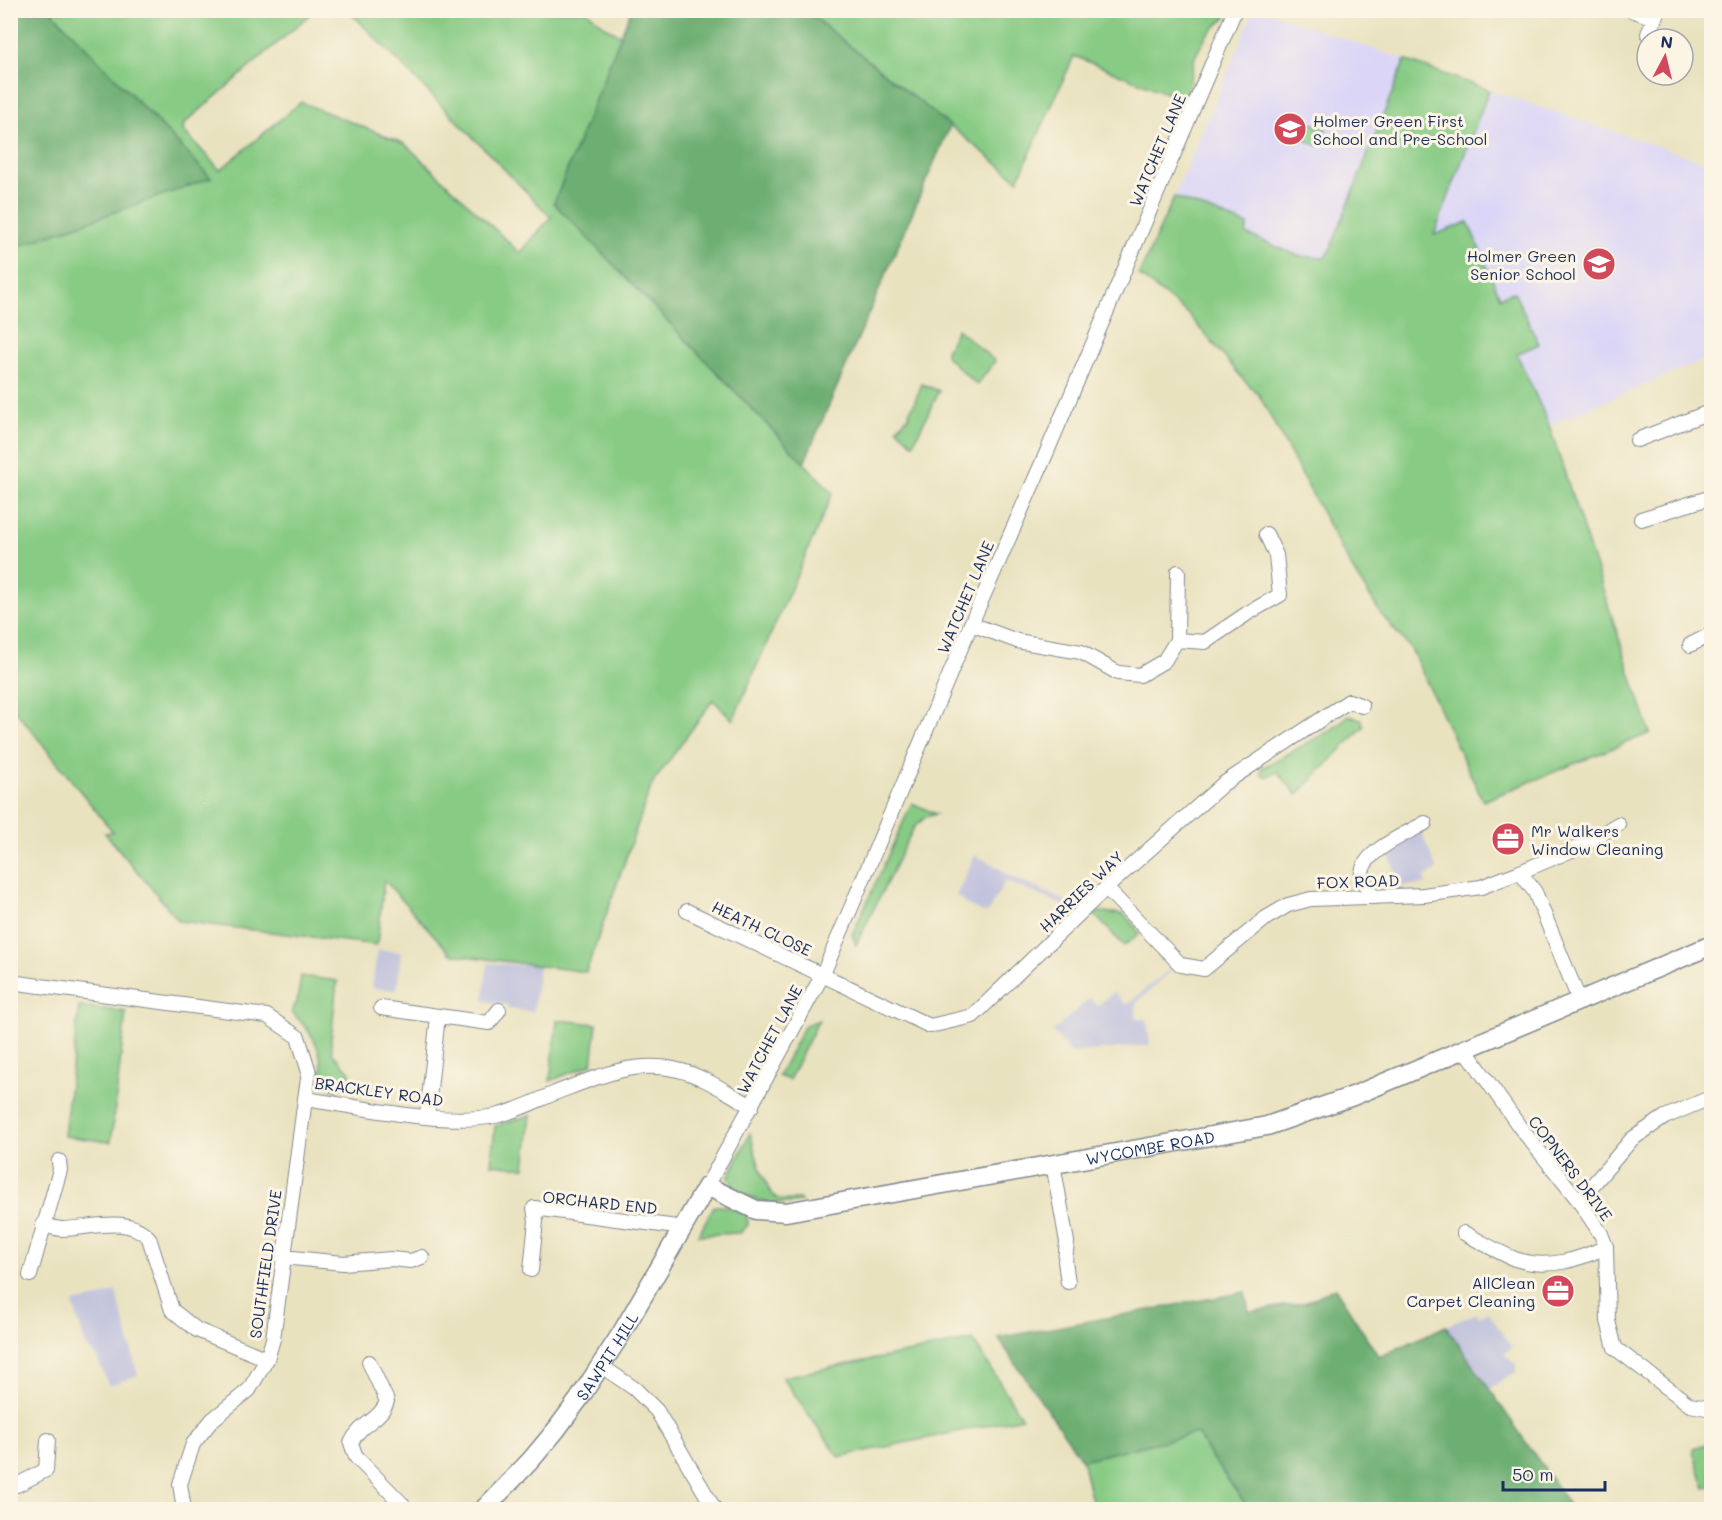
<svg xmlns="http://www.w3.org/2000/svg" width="1722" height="1520" font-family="Mali,sans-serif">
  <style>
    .built { fill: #dbd6f7 }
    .industrial { fill: #c1c2dd }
    .green { fill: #87cb84; stroke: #517d71; stroke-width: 1.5 }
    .forest { fill: #6daf72; stroke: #446f68; stroke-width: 1.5 }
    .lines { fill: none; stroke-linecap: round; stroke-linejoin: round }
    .minor-casing { stroke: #82888e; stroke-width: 16 }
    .tertiary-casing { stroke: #82888e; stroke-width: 21 }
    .minor { stroke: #fff; stroke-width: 14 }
    .tertiary { stroke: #fff; stroke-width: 18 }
    .labels { text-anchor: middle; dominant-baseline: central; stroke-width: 6; stroke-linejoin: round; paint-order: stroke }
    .poi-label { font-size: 16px; fill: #1b2f5e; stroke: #fcf5e5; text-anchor: start }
    .street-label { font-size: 16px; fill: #1b2f5e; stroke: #fcf5e5 }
  </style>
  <rect width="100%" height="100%" fill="#fcf5e5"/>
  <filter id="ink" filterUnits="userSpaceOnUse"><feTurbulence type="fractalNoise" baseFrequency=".0167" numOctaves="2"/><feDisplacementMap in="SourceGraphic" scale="12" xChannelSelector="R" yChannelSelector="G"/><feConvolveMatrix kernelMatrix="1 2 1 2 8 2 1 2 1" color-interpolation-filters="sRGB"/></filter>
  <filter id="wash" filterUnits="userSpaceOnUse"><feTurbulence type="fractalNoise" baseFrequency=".008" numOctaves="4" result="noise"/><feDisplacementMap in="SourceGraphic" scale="24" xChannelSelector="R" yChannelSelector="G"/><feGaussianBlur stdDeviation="1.35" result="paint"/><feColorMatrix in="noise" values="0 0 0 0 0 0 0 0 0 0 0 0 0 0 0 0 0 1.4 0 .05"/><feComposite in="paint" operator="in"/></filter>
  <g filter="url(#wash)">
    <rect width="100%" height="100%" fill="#e9e2bf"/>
    <g class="built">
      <path d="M 1254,11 L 1265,11 L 1405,60 L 1330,250 L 1324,258 L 1299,256 L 1246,234 L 1248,226 L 1174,197 Z"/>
      <path d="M 1489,90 L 1711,164 L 1711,357 L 1549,425 L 1517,354 L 1513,292 L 1500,298 L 1468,222 L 1434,236 Z"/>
    </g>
    <g class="industrial">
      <path d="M 1421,831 L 1437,870 L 1424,877 L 1426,884 L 1401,886 L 1387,849 Z"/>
      <path d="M 975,855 L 1001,869 L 1002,872 L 1070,903 L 1064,908 L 1062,905 L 1005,881 L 987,914 L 963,903 L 964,901 L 956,896 Z"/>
      <path d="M 377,950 L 401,952 L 397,990 L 372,988 Z"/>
      <path d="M 488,963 L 539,966 L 533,1012 L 507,1008 L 508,1005 L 483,1001 Z"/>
      <path d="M 1171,968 L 1172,970 L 1136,1003 L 1136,1017 L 1138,1019 L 1147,1019 L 1150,1045 L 1071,1053 L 1053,1031 L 1090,998 L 1097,1006 L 1114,992 L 1126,1005 Z"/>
      <path d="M 116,1291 L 138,1375 L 109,1386 L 96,1356 L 86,1347 L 73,1303 L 98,1298 Z"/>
      <path d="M 1488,1312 L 1512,1347 L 1504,1354 L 1516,1365 L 1516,1372 L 1489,1389 L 1446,1326 L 1477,1313 L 1479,1317 Z"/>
    </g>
    <g class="green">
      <path d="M 51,11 L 314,11 L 184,124 L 183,130 L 220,170 L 301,102 L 405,144 L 520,253 L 551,217 L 349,11 L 587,11 L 607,28 L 621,35 L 554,203 L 833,493 L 733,720 L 713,700 L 652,784 L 586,972 L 451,954 L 384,880 L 377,945 L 179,921 L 105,833 L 113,832 L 11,705 L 10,249 L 211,178 Z"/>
      <path d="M 806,11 L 1230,11 L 1228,15 L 1206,36 L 1195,57 L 1186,101 L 1074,56 L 1018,180 Z"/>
      <path d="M 1405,60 L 1489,90 L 1434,235 L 1468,222 L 1500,297 L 1514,292 L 1539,344 L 1517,354 L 1549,425 L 1650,733 L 1483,801 L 1411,649 L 1381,614 L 1351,567 L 1259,395 L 1243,379 L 1188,314 L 1139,275 L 1174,197 L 1248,225 L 1246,234 L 1299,256 L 1324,258 L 1330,250 Z"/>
      <path d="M 1304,120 L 1326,129 L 1319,146 L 1297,136 Z"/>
      <path d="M 957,329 L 995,361 L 977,385 L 948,358 L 945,353 Z"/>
      <path d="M 922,384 L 939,391 L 913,444 L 897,428 L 910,415 L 909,412 L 913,406 Z"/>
      <path d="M 1348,716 L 1361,719 L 1364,726 L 1297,795 L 1278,772 L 1266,777 L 1261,774 L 1262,768 L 1331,730 Z"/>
      <path d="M 912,803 L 936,814 L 926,817 L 914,827 L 856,945 L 852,935 Z"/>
      <path d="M 1091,911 L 1124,914 L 1140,933 L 1124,946 Z"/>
      <path d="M 301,976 L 337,981 L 331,1040 L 332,1053 L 350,1072 L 349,1080 L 338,1090 L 334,1090 L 322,1078 C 323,1049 312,1031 291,1012 L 297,1002 Z"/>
      <path d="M 79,1006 L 126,1012 L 111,1142 L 64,1136 Z"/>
      <path d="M 557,1020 L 597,1024 L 592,1064 L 550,1081 Z"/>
      <path d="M 819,1020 L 789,1080 L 778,1076 L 805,1025 Z"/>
      <path d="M 531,1115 L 525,1168 L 491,1164 L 495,1126 Z"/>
      <path d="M 750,1133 C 754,1148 764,1191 777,1198 C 783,1202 793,1200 800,1199 L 801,1202 C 774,1206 744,1203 728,1178 Z"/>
      <path d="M 714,1206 L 726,1206 L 747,1214 L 748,1225 L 740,1233 L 698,1235 Z"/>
      <path d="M 973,1340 L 1022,1418 L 839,1457 L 782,1377 Z"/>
      <path d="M 1197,1433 L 1207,1451 L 1249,1509 L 1082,1510 L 1093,1505 L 1082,1460 Z"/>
      <path d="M 1710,1443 L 1711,1487 L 1705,1488 L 1693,1452 L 1693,1448 Z"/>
    </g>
    <g class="forest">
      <path d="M 631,10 L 806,11 L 950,126 L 804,463 L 554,203 Z"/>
      <path d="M 10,11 L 51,11 L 211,178 L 11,249 Z"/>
      <path d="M 1335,1288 L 1379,1357 L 1446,1326 L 1572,1509 L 1249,1509 L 1207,1451 L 1197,1433 L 1082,1460 L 998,1338 L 1245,1292 L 1249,1312 L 1307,1302 Z"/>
    </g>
  </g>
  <g filter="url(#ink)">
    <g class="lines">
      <g class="minor-casing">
        <g id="minor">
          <path d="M 1631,10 L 1655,18"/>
          <path d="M 1648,34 L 1658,10"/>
          <path d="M 1637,440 L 1712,411"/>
          <path d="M 1641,519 L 1712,497"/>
          <path d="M 971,624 L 1017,641 L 1081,652 L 1118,673 L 1140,675 L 1164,661 L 1177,640 L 1205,642 L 1248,613 L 1280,595 L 1276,555 L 1266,534"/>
          <path d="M 1177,640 L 1178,572"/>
          <path d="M 1690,645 L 1712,634"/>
          <path d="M 1520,872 L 1584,845 L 1618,824"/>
          <path d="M 1106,888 L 1181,965 L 1204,969 L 1266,918 L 1288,905 L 1311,899 L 1424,895 L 1481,887 L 1520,872 L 1535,892 L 1580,1002"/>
          <path d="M 1373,897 C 1370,891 1363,883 1362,876 C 1360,852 1408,833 1425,823"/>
          <path d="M 687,911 L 930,1026 L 973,1016 L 1106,888 L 1223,784 L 1349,701 L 1362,706"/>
          <path d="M 10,982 L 267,1016 L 298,1037 L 309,1072 L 305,1099 C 361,1107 441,1126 495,1116 C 515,1112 536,1101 555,1093 C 594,1078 635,1059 678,1070 C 704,1076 729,1094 752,1106"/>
          <path d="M 381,1008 L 489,1023 L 499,1010"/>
          <path d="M 1465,1049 L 1519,1126 L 1579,1201 L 1601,1234 L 1606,1247 L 1608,1321 L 1615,1348 L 1690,1405 L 1712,1409"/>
          <path d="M 427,1116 L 438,1016"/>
          <path d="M 1053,1164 L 1067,1242 L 1065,1261 L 1068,1282"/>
          <path d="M 707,1186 L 823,974 L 971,624 L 1046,454 L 1235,10"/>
          <path d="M 1579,1201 L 1632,1139 L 1665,1117 L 1712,1097"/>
          <path d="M 43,1225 C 49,1226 56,1229 62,1229 C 89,1229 128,1214 149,1238 L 172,1310 L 197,1330 L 267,1359"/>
          <path d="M 1464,1233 C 1480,1241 1497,1252 1515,1259 C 1547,1270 1578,1260 1606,1247"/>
          <path d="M 283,1257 L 343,1263 L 391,1259 L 411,1261 L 422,1257"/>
          <path d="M 531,1270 L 536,1221 L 534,1208 L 684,1228"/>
          <path d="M 30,1275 L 60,1170 L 59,1161"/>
          <path d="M 369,1362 L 387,1401 C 381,1420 360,1423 351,1443 L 356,1457 L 408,1510"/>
          <path d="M 600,1365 L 635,1389 L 657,1411 L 715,1510"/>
          <path d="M 10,1485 L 17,1485 L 46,1470 L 48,1440"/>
          <path d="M 184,1510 L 180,1484 L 193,1444 L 212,1420 L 249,1390 L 267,1359 L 273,1339 L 305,1099"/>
        </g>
      </g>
      <g class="tertiary-casing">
        <g id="tertiary">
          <path id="s1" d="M 483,1510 L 531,1460 L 556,1430 L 579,1399 L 621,1334 L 707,1186 L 756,1210 L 786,1212 L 1267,1126 L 1353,1096 L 1712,945"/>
        </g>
      </g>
      <use href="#minor" class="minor"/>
      <use href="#tertiary" class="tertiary"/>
    </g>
  </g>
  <defs>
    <g id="school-disc" transform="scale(1.725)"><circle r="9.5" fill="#d1495b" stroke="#fcf5e5"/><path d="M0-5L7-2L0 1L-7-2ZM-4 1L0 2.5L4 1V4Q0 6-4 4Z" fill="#fff"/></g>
    <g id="office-disc" transform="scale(1.725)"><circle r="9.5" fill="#d1495b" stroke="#fcf5e5"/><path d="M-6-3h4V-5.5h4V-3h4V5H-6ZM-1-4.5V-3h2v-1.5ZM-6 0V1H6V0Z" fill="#fff"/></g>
  </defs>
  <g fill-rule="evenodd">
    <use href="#school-disc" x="1290" y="129"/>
    <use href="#school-disc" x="1599" y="264"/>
    <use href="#office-disc" x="1508" y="839"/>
    <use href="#office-disc" x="1558" y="1291"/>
  </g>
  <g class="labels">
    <g class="poi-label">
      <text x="1313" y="120">Holmer Green First<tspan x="1313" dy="18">School and Pre-School</tspan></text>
      <text x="1576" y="255" text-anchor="end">Holmer Green<tspan x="1576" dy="18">Senior School</tspan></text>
      <text x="1531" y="830">Mr Walkers<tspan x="1531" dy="18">Window Cleaning</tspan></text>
      <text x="1535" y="1282" text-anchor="end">AllClean<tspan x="1535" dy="18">Carpet Cleaning</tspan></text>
    </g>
    <g class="street-label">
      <text transform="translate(1157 150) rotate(-67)">WATCHET LANE</text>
      <text transform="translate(965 597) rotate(-67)">WATCHET LANE</text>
      <text transform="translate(1358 881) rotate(-2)">FOX ROAD</text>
      <text transform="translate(1081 891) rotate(-44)">HARRIES WAY</text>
      <text transform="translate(762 928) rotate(25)">HEATH CLOSE</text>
      <text transform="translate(769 1039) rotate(-62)">WATCHET LANE</text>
      <text transform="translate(379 1091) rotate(8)">BRACKLEY ROAD</text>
      <text stroke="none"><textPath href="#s1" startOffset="850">WYCOMBE ROAD</textPath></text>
      <text transform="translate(1571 1168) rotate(53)">COPNERS DRIVE</text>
      <text transform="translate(600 1202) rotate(6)">ORCHARD END</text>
      <text transform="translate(265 1264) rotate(-82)">SOUTHFIELD DRIVE</text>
      <text stroke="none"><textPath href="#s1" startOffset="198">SAWPIT HILL</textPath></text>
    </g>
  </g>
  <rect width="1722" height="1520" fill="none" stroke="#fcf5e5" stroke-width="36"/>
  <g transform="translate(1665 57) rotate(7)"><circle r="28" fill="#fcf5e5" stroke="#a2a6af" stroke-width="1.5"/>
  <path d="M0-4.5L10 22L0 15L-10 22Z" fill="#d1495b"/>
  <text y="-9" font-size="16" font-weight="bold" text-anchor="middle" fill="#1b2f5e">N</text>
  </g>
  <path d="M1503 1481v9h102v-9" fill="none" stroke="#1b2f5e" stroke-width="3"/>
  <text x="1512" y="1481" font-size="18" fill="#1b2f5e" stroke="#fcf5e5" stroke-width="4.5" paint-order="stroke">50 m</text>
</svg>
